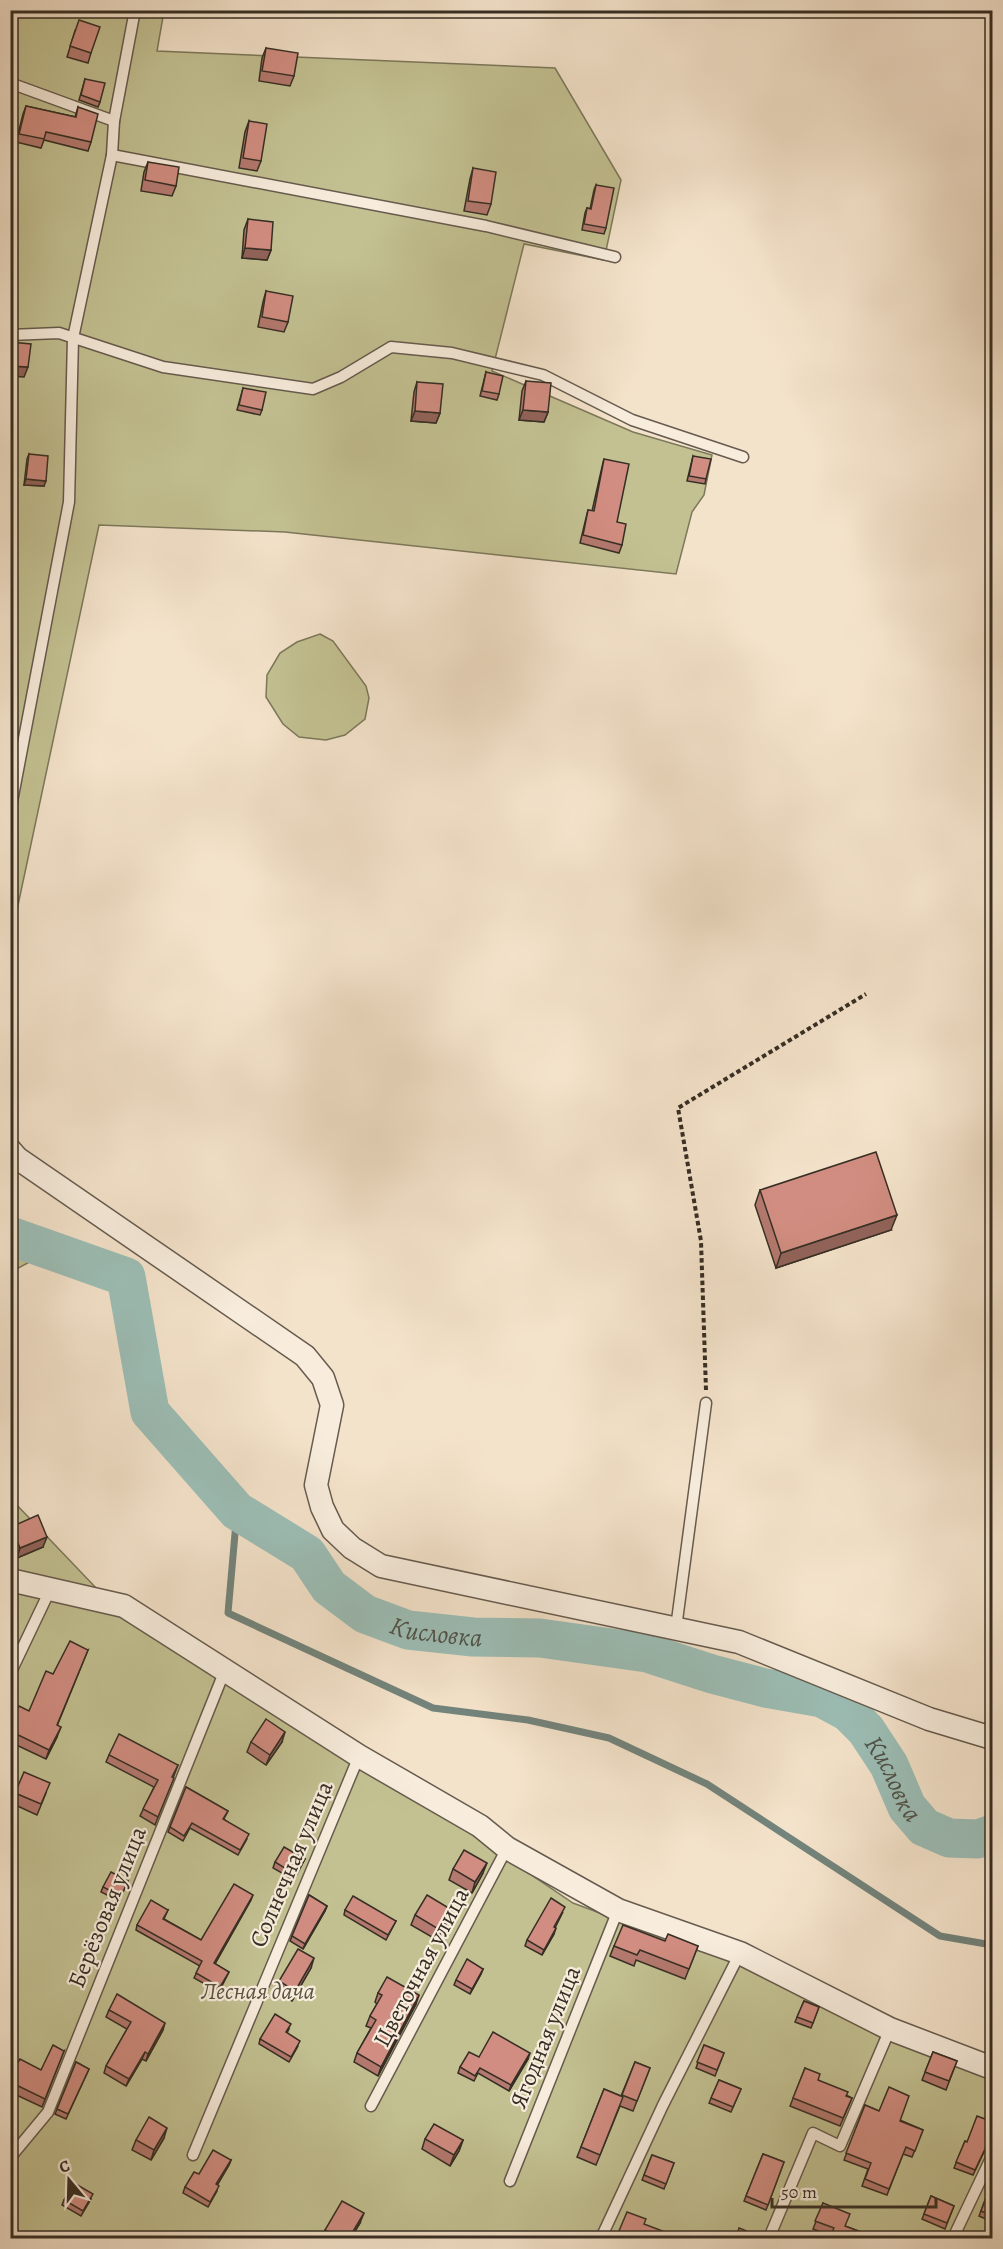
<svg xmlns="http://www.w3.org/2000/svg" width="1003" height="2249" font-family="Alegreya,serif">
  <style>
    .green { fill: #c3c192; stroke: #7c785b; stroke-width: 1.5 }
    .lines { fill: none; stroke-linecap: round; stroke-linejoin: round }
    .stream { stroke: #73847c; stroke-width: 7 }
    .river { stroke: #9cbeb6; stroke-width: 39 }
    .service-casing { stroke: #665b4e; stroke-width: 13 }
    .minor-casing { stroke: #665b4e; stroke-width: 25 }
    .path { stroke: #362e24; stroke-width: 4; stroke-dasharray: 4.5 3; stroke-linecap: butt }
    .service { stroke: #f8eddd; stroke-width: 10 }
    .minor { stroke: #f8eddd; stroke-width: 22 }
    .wall { fill: #b4796f; stroke: #362e24; stroke-width: 1.5 }
    .shaded-wall { fill: #92635a; stroke: #362e24; stroke-width: 1.5 }
    .building { fill: #d18d81; stroke: #362e24; stroke-width: 1.5 }
    .labels { text-anchor: middle; dominant-baseline: central; stroke-width: 4.5; stroke-linejoin: round; paint-order: stroke }
    .street-label { font-size: 24px; fill: #362e24; stroke: #f8eddd }
    .park-label { font-size: 24px; font-style: italic; fill: #595340; stroke: #f8eddd }
    .water-label { font-size: 26px; font-style: italic; fill: #505248; stroke: #f8eddd }
  </style>
  <rect width="100%" height="100%" fill="#f4e3cb"/>
  <filter id="stains"><feTurbulence type="fractalNoise" baseFrequency=".00333" numOctaves="4"/><feColorMatrix values="0 0 0 0 .2 0 0 0 0 .09 0 0 0 0 .02 0 0 0 .5 -.17"/></filter>
  <radialGradient id="worn" r=".72"><stop offset=".6" stop-color="#630" stop-opacity="0"/><stop offset="1" stop-color="#630" stop-opacity=".3"/></radialGradient>
  <g class="green">
    <path d="M 11,11 L 164,11 L 157,51 L 555,68 L 621,180 L 604,260 L 524,244 L 492,371 L 633,432 L 712,455 L 704,495 L 692,512 L 676,574 L 285,532 L 99,525 L 11,938 Z"/>
    <path d="M 320,634 L 333,641 L 366,686 L 369,698 L 365,719 L 345,735 L 326,740 L 299,737 L 283,724 L 266,697 L 267,675 L 280,653 L 297,642 Z"/>
    <path d="M 11,1242 L 37,1258 L 11,1272 Z"/>
    <path d="M 13,1501 L 119,1612 L 437,1811 L 573,1903 L 992,2059 L 992,2238 L 11,2238 L 10,1502 Z"/>
  </g>
  <g class="lines">
    <path class="stream" d="M 237,1511 L 228,1613 L 433,1708 L 528,1720 L 609,1738 L 707,1784 L 940,1936 L 992,1945"/>
    <path class="river" id="s1" d="M 10,1236 L 126,1277 L 150,1412 L 237,1511 L 307,1554 L 329,1587 L 365,1614 L 408,1630 L 473,1637 L 540,1638 L 647,1653 L 712,1674 L 765,1688 L 822,1698 L 848,1712 L 866,1730 L 889,1765 L 907,1807 L 924,1827 L 949,1838 L 978,1839 L 992,1834"/>
    <g class="service-casing">
      <g id="service">
        <path d="M 10,83 L 114,121"/>
        <path d="M 112,155 L 486,226 L 615,257"/>
        <path d="M 10,335 L 59,333 L 163,367 L 313,389 L 341,377 L 391,347 L 452,353 L 543,375 L 632,420 L 743,457"/>
        <path d="M 10,812 L 69,502 L 73,338 L 112,155 L 114,121 L 135,10"/>
        <path d="M 676,1628 L 706,1403"/>
        <path d="M 10,1674 L 50,1590"/>
        <path d="M 371,2106 L 507,1848"/>
        <path d="M 14,2153 L 48,2112 L 225,1670"/>
        <path d="M 193,2155 L 359,1756"/>
        <path d="M 510,2181 L 618,1910"/>
        <path d="M 601,2238 L 663,2105 L 740,1953"/>
        <path d="M 769,2238 L 813,2133 L 840,2146 L 890,2029"/>
        <path d="M 953,2238 L 992,2156"/>
      </g>
    </g>
    <g class="minor-casing">
      <g id="minor">
        <path d="M 10,1150 L 17,1158 L 305,1356 L 323,1378 L 332,1405 L 316,1485 L 322,1507 L 333,1530 L 352,1548 L 381,1566 L 739,1642 L 929,1719 L 992,1738"/>
        <path d="M 10,1580 L 124,1606 L 359,1756 L 480,1826 L 507,1848 L 618,1910 L 740,1953 L 890,2029 L 992,2068"/>
      </g>
    </g>
    <path class="path" d="M 706,1390 L 701,1241 L 678,1108 L 866,994"/>
    <use href="#service" class="service"/>
    <use href="#minor" class="minor"/>
  </g>
  <g class="wall">
    <path d="M 75,31 L 91,53 L 88,63 L 67,57 Z"/>
    <path d="M 266,48 L 294,76 L 290,86 L 259,81 L 262,58 Z"/>
    <path d="M 85,79 L 100,102 L 98,107 L 79,100 Z"/>
    <path d="M 26,106 L 75,117 L 78,107 L 91,142 L 88,151 L 44,140 L 41,148 L 16,142 L 23,114 Z"/>
    <path d="M 249,121 L 261,161 L 257,171 L 239,168 L 245,132 Z"/>
    <path d="M 148,162 L 176,186 L 172,196 L 141,191 L 144,172 Z"/>
    <path d="M 473,168 L 491,204 L 487,215 L 464,211 L 470,179 Z"/>
    <path d="M 596,185 L 606,228 L 604,234 L 582,230 L 585,213 L 587,208 L 590,209 L 594,190 Z"/>
    <path d="M 248,219 L 271,250 L 267,260 L 242,258 L 244,230 Z"/>
    <path d="M 266,291 L 288,322 L 284,332 L 258,327 L 263,302 Z"/>
    <path d="M 486,372 L 499,394 L 497,400 L 480,396 Z"/>
    <path d="M 526,381 L 548,412 L 544,422 L 519,420 L 522,391 Z"/>
    <path d="M 417,382 L 440,413 L 436,423 L 411,421 L 414,392 Z"/>
    <path d="M 243,388 L 262,410 L 260,415 L 237,410 Z"/>
    <path d="M 29,454 L 44,486 L 24,485 L 27,459 Z"/>
    <path d="M 693,456 L 706,479 L 705,484 L 687,481 Z"/>
    <path d="M 604,459 L 622,545 L 619,553 L 580,543 L 586,518 L 588,510 L 592,511 L 602,467 Z"/>
    <path d="M 760,1190 L 891,1230 L 776,1268 L 755,1205 Z"/>
    <path d="M 11,1527 L 43,1547 L 17,1558 L 10,1544 L 10,1529 Z"/>
    <path d="M 88,1650 L 57,1726 L 57,1737 L 46,1759 L 10,1742 L 10,1723 L 29,1711 L 53,1674 Z"/>
    <path d="M 251,1742 L 282,1742 L 266,1765 L 247,1752 Z"/>
    <path d="M 109,1755 L 178,1765 L 155,1825 L 140,1816 L 154,1787 L 106,1762 Z"/>
    <path d="M 186,1787 L 228,1811 L 224,1819 L 247,1839 L 238,1855 L 190,1828 L 183,1841 L 168,1832 Z"/>
    <path d="M 15,1793 L 46,1793 L 37,1815 L 11,1803 Z"/>
    <path d="M 305,1859 L 294,1880 L 273,1868 L 275,1862 Z"/>
    <path d="M 453,1869 L 483,1873 L 472,1893 L 449,1880 Z"/>
    <path d="M 128,1881 L 119,1901 L 101,1892 L 103,1887 Z"/>
    <path d="M 309,1895 L 327,1906 L 325,1911 L 303,1949 L 290,1941 Z"/>
    <path d="M 251,1900 L 215,1964 L 229,1972 L 219,1992 L 194,1978 L 200,1966 L 136,1930 L 137,1925 L 168,1910 L 164,1919 L 201,1940 Z"/>
    <path d="M 345,1910 L 396,1921 L 386,1940 L 344,1915 Z"/>
    <path d="M 563,1912 L 555,1928 L 554,1934 L 542,1955 L 525,1946 L 527,1940 Z"/>
    <path d="M 415,1915 L 448,1920 L 437,1940 L 411,1925 Z"/>
    <path d="M 665,1941 L 698,1946 L 685,1979 L 636,1960 L 634,1966 L 610,1956 L 614,1946 Z"/>
    <path d="M 311,1968 L 292,2001 L 276,1992 L 279,1981 Z"/>
    <path d="M 483,1969 L 481,1974 L 470,1994 L 454,1985 L 456,1980 Z"/>
    <path d="M 378,1993 L 416,2004 L 378,2076 L 354,2062 L 357,2053 L 371,2028 L 366,2026 L 370,2016 L 377,2004 L 375,2002 Z"/>
    <path d="M 804,2001 L 819,2007 L 811,2028 L 795,2022 Z"/>
    <path d="M 109,2010 L 163,2030 L 146,2061 L 142,2059 L 126,2086 L 104,2073 L 106,2066 L 127,2029 L 106,2017 Z"/>
    <path d="M 289,2029 L 287,2033 L 298,2046 L 289,2062 L 259,2044 L 260,2039 Z"/>
    <path d="M 704,2045 L 724,2053 L 715,2076 L 696,2068 Z"/>
    <path d="M 64,2051 L 42,2107 L 10,2092 L 10,2077 L 41,2070 Z"/>
    <path d="M 933,2052 L 957,2061 L 946,2090 L 922,2080 Z"/>
    <path d="M 479,2057 L 528,2059 L 509,2091 L 478,2073 L 474,2081 L 458,2073 L 460,2067 Z"/>
    <path d="M 76,2062 L 89,2069 L 66,2119 L 55,2114 Z"/>
    <path d="M 635,2062 L 650,2068 L 633,2111 L 620,2106 L 596,2165 L 577,2157 L 604,2089 L 621,2096 Z"/>
    <path d="M 805,2068 L 818,2080 L 852,2098 L 840,2126 L 790,2106 Z"/>
    <path d="M 719,2080 L 741,2089 L 731,2112 L 709,2103 Z"/>
    <path d="M 865,2105 L 923,2130 L 912,2157 L 903,2154 L 887,2195 L 862,2186 L 868,2169 L 844,2160 Z"/>
    <path d="M 993,2122 L 993,2133 L 973,2175 L 954,2168 L 965,2141 L 967,2142 Z"/>
    <path d="M 164,2138 L 151,2160 L 132,2150 L 136,2140 Z"/>
    <path d="M 425,2139 L 463,2140 L 459,2151 L 450,2166 L 422,2149 Z"/>
    <path d="M 763,2154 L 784,2162 L 766,2210 L 744,2201 Z"/>
    <path d="M 652,2155 L 674,2163 L 664,2189 L 642,2180 Z"/>
    <path d="M 231,2160 L 229,2165 L 217,2185 L 217,2191 L 208,2207 L 183,2193 L 185,2187 L 199,2174 Z"/>
    <path d="M 987,2195 L 993,2197 L 993,2222 L 979,2216 Z"/>
    <path d="M 931,2196 L 954,2206 L 945,2229 L 922,2219 Z"/>
    <path d="M 91,2199 L 81,2216 L 62,2205 L 64,2200 Z"/>
    <path d="M 823,2203 L 845,2226 L 877,2238 L 830,2238 L 831,2236 L 813,2229 Z"/>
    <path d="M 360,2223 L 351,2238 L 322,2238 L 325,2230 Z"/>
  </g>
  <g class="shaded-wall">
    <path d="M 245,248 L 271,250 L 267,260 L 242,258 Z"/>
    <path d="M 10,366 L 28,367 L 24,377 L 10,376 Z"/>
    <path d="M 523,410 L 548,412 L 544,422 L 519,420 Z"/>
    <path d="M 415,411 L 440,413 L 436,423 L 411,421 Z"/>
    <path d="M 26,479 L 46,481 L 44,486 L 24,485 Z"/>
    <path d="M 897,1215 L 891,1230 L 776,1268 L 781,1253 Z"/>
    <path d="M 47,1537 L 43,1547 L 17,1558 L 20,1548 Z"/>
    <path d="M 61,1727 L 57,1737 L 46,1759 L 49,1750 Z"/>
    <path d="M 285,1732 L 282,1742 L 266,1765 L 270,1755 Z"/>
    <path d="M 487,1863 L 483,1873 L 472,1893 L 475,1882 Z"/>
    <path d="M 253,1895 L 251,1900 L 212,1969 L 214,1963 Z"/>
    <path d="M 327,1906 L 325,1911 L 303,1949 L 305,1944 Z"/>
    <path d="M 452,1910 L 448,1920 L 437,1940 L 440,1930 Z"/>
    <path d="M 556,1928 L 554,1934 L 542,1955 L 544,1950 Z"/>
    <path d="M 314,1958 L 311,1968 L 292,2001 L 295,1991 Z"/>
    <path d="M 483,1969 L 481,1974 L 470,1994 L 472,1989 Z"/>
    <path d="M 419,1995 L 416,2004 L 378,2076 L 381,2067 Z"/>
    <path d="M 165,2023 L 163,2030 L 146,2061 L 148,2054 Z"/>
    <path d="M 145,2052 L 142,2059 L 126,2086 L 129,2079 Z"/>
    <path d="M 530,2053 L 528,2059 L 509,2091 L 511,2085 Z"/>
    <path d="M 167,2128 L 164,2138 L 151,2160 L 154,2150 Z"/>
    <path d="M 463,2140 L 459,2151 L 450,2166 L 454,2155 Z"/>
    <path d="M 231,2160 L 229,2165 L 215,2189 L 216,2184 Z"/>
    <path d="M 364,2213 L 360,2223 L 351,2238 L 349,2238 Z"/>
  </g>
  <g class="building">
    <path d="M 79,20 L 100,27 L 91,53 L 70,46 Z"/>
    <path d="M 266,48 L 298,53 L 294,76 L 262,71 Z"/>
    <path d="M 85,79 L 105,83 L 100,102 L 81,95 Z"/>
    <path d="M 26,106 L 76,117 L 78,107 L 98,114 L 91,142 L 46,132 L 44,139 L 19,134 Z"/>
    <path d="M 249,121 L 267,124 L 261,161 L 243,158 Z"/>
    <path d="M 148,162 L 179,167 L 176,186 L 145,180 Z"/>
    <path d="M 473,168 L 496,172 L 491,204 L 468,201 Z"/>
    <path d="M 596,185 L 614,188 L 606,228 L 584,224 L 587,208 L 591,209 Z"/>
    <path d="M 248,219 L 273,222 L 271,250 L 245,248 Z"/>
    <path d="M 266,291 L 293,296 L 288,322 L 262,317 Z"/>
    <path d="M 10,342 L 31,344 L 28,367 L 10,366 Z"/>
    <path d="M 486,372 L 503,376 L 499,394 L 482,391 Z"/>
    <path d="M 526,381 L 551,383 L 548,412 L 523,410 Z"/>
    <path d="M 417,382 L 443,384 L 440,413 L 415,411 Z"/>
    <path d="M 243,388 L 266,392 L 262,410 L 239,405 Z"/>
    <path d="M 29,454 L 48,456 L 46,481 L 26,479 Z"/>
    <path d="M 693,456 L 711,459 L 706,479 L 689,476 Z"/>
    <path d="M 604,459 L 629,464 L 617,522 L 626,524 L 622,545 L 583,535 L 588,510 L 594,511 Z"/>
    <path d="M 876,1152 L 897,1215 L 781,1253 L 760,1190 Z"/>
    <path d="M 38,1515 L 47,1537 L 20,1548 L 11,1527 Z"/>
    <path d="M 10,1604 L 16,1606 L 10,1618 Z"/>
    <path d="M 70,1641 L 88,1650 L 57,1725 L 61,1727 L 49,1750 L 10,1731 L 10,1723 L 19,1706 L 29,1711 L 46,1671 L 53,1674 Z"/>
    <path d="M 266,1719 L 285,1732 L 270,1755 L 251,1742 Z"/>
    <path d="M 119,1734 L 178,1765 L 172,1777 L 174,1778 L 158,1817 L 143,1809 L 158,1780 L 109,1755 Z"/>
    <path d="M 24,1772 L 50,1783 L 41,1804 L 15,1793 Z"/>
    <path d="M 186,1787 L 228,1811 L 223,1819 L 249,1834 L 240,1850 L 192,1823 L 184,1836 L 170,1827 Z"/>
    <path d="M 284,1847 L 305,1859 L 296,1875 L 275,1862 Z"/>
    <path d="M 464,1850 L 487,1863 L 475,1882 L 453,1869 Z"/>
    <path d="M 111,1872 L 128,1881 L 121,1896 L 103,1887 Z"/>
    <path d="M 234,1884 L 253,1895 L 214,1963 L 229,1972 L 220,1987 L 196,1973 L 202,1961 L 137,1925 L 151,1900 L 168,1910 L 163,1919 L 201,1940 Z"/>
    <path d="M 309,1895 L 327,1906 L 305,1944 L 292,1936 Z"/>
    <path d="M 427,1895 L 452,1910 L 440,1930 L 415,1915 Z"/>
    <path d="M 353,1896 L 396,1921 L 388,1935 L 345,1910 Z"/>
    <path d="M 551,1898 L 565,1907 L 554,1927 L 556,1928 L 544,1950 L 527,1940 Z"/>
    <path d="M 623,1925 L 665,1941 L 668,1934 L 698,1946 L 689,1969 L 640,1950 L 637,1955 L 614,1946 Z"/>
    <path d="M 298,1949 L 314,1958 L 295,1991 L 279,1981 Z"/>
    <path d="M 467,1959 L 483,1969 L 472,1989 L 456,1980 Z"/>
    <path d="M 387,1977 L 419,1995 L 381,2067 L 357,2053 L 376,2020 L 370,2016 L 382,1995 L 378,1993 Z"/>
    <path d="M 117,1994 L 165,2023 L 148,2054 L 145,2052 L 129,2079 L 106,2066 L 131,2022 L 109,2010 Z"/>
    <path d="M 804,2001 L 819,2007 L 813,2023 L 797,2017 Z"/>
    <path d="M 275,2014 L 291,2024 L 286,2032 L 300,2041 L 291,2057 L 260,2039 Z"/>
    <path d="M 493,2032 L 530,2053 L 511,2085 L 480,2068 L 475,2076 L 460,2067 L 469,2052 L 479,2057 Z"/>
    <path d="M 53,2045 L 64,2051 L 45,2099 L 10,2082 L 10,2077 L 20,2059 L 41,2070 Z"/>
    <path d="M 704,2045 L 724,2053 L 717,2070 L 697,2062 Z"/>
    <path d="M 933,2052 L 957,2061 L 949,2081 L 925,2072 Z"/>
    <path d="M 76,2062 L 89,2069 L 68,2114 L 57,2109 Z"/>
    <path d="M 635,2062 L 650,2068 L 637,2101 L 622,2095 Z"/>
    <path d="M 805,2068 L 820,2074 L 818,2080 L 848,2092 L 846,2096 L 852,2098 L 843,2118 L 793,2098 Z"/>
    <path d="M 719,2080 L 741,2089 L 733,2107 L 711,2098 Z"/>
    <path d="M 889,2087 L 909,2096 L 900,2121 L 923,2130 L 915,2151 L 906,2147 L 889,2189 L 865,2179 L 871,2163 L 846,2153 L 865,2105 L 879,2111 Z"/>
    <path d="M 604,2089 L 623,2097 L 600,2155 L 581,2147 Z"/>
    <path d="M 977,2116 L 993,2122 L 993,2132 L 975,2170 L 956,2162 L 965,2141 L 967,2142 Z"/>
    <path d="M 149,2117 L 167,2128 L 154,2150 L 136,2140 Z"/>
    <path d="M 434,2124 L 463,2140 L 454,2155 L 425,2139 Z"/>
    <path d="M 213,2150 L 231,2160 L 216,2184 L 219,2186 L 210,2202 L 185,2187 L 194,2172 L 199,2174 Z"/>
    <path d="M 763,2154 L 784,2162 L 768,2205 L 746,2196 Z"/>
    <path d="M 652,2155 L 674,2163 L 666,2184 L 644,2175 Z"/>
    <path d="M 74,2183 L 93,2194 L 83,2211 L 64,2200 Z"/>
    <path d="M 987,2195 L 993,2197 L 993,2216 L 981,2211 Z"/>
    <path d="M 931,2196 L 954,2206 L 947,2223 L 924,2214 Z"/>
    <path d="M 342,2201 L 364,2213 L 349,2238 L 339,2238 L 325,2230 Z"/>
    <path d="M 823,2203 L 850,2214 L 845,2226 L 877,2238 L 834,2238 L 830,2237 L 834,2228 L 815,2221 Z"/>
    <path d="M 627,2212 L 646,2219 L 644,2224 L 681,2238 L 616,2238 Z"/>
    <path d="M 739,2228 L 759,2236 L 758,2238 L 736,2238 Z"/>
  </g>
  <g class="labels">
    <g class="street-label">
      <text transform="translate(291 1864) rotate(-67)">Солнечная улица</text>
      <text transform="translate(107 1907) rotate(-68)">Берёзовая улица</text>
      <text transform="translate(421 1967) rotate(-62)">Цветочная улица</text>
      <text transform="translate(545 2037) rotate(-68)">Ягодная улица</text>
    </g>
    <g class="park-label">
      <text x="258" y="1991">Лесная дача</text>
    </g>
    <g class="water-label">
      <text stroke="none"><textPath href="#s1" startOffset="633">Кисловка</textPath></text>
      <text stroke="none"><textPath href="#s1" startOffset="1137">Кисловка</textPath></text>
    </g>
  </g>
  <rect width="1003" height="2249" fill="none" stroke="#f4e3cb" stroke-width="36"/>
  <rect x="12" y="12" width="979" height="2225" fill="none" stroke="#362e24" stroke-width="3"/>
  <rect x="18" y="18" width="967" height="2213" fill="none" stroke="#362e24" stroke-width="1.5"/>
  <g transform="translate(69 2180) rotate(341)" stroke="#f8eddd" stroke-width="4.5" paint-order="stroke">
  <path d="M0-4.5L10 22L0 15L-10 22Z" fill="#362e24"/>
  <text y="-9" font-size="16" font-weight="bold" text-anchor="middle" fill="#362e24">С</text>
  </g>
  <path d="M772 2198v9h164v-9" fill="none" stroke="#362e24" stroke-width="3"/>
  <text x="781" y="2198" font-size="18" fill="#362e24" stroke="#f8eddd" stroke-width="4.5" paint-order="stroke">50 m</text>
  <rect width="100%" height="100%" filter="url(#stains)"/>
  <rect width="100%" height="100%" fill="url(#worn)"/>
</svg>
